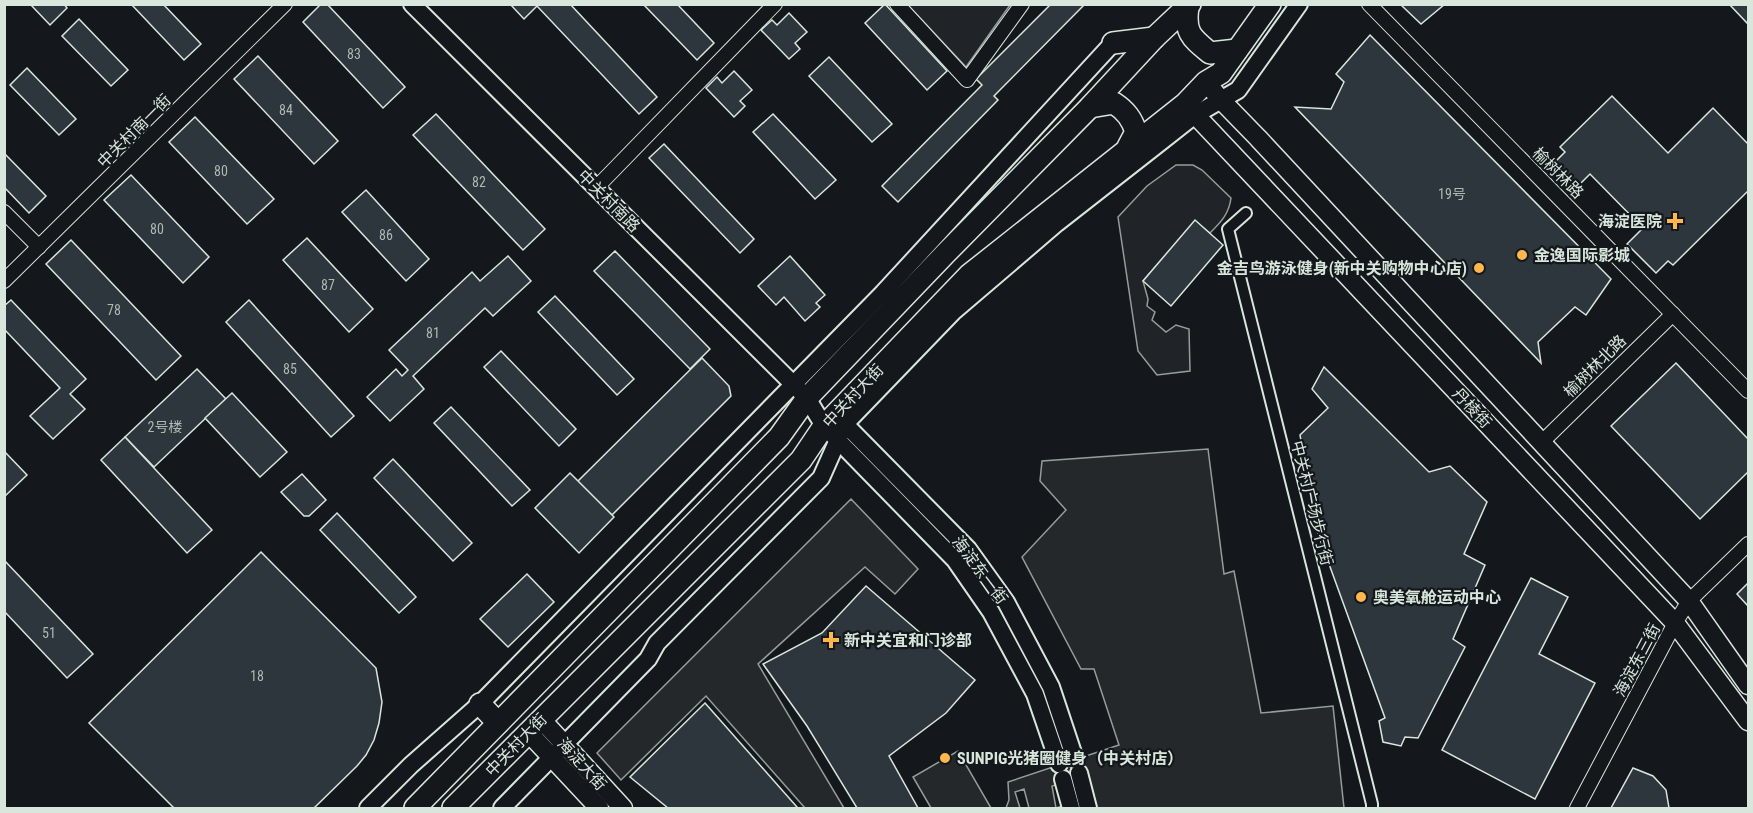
<svg xmlns="http://www.w3.org/2000/svg" width="1753" height="813" font-family="'Roboto Condensed','Noto Sans SC',sans-serif">
  <style>
    .green { fill: #202428; stroke: #939e99; stroke-width: 1.5 }
    .parking { fill: #24282b; stroke: #939e99; stroke-width: 1.5; fill-rule: evenodd }
    .building { fill: #2c363c; stroke: #d8e6dc; stroke-width: 1.5 }
    .lines { fill: none; stroke-linecap: round; stroke-linejoin: round }
    .pedestrian-casing { stroke: #d8e6dc; stroke-width: 14 }
    .minor-casing { stroke: #d8e6dc; stroke-width: 16 }
    .tertiary-casing { stroke: #d8e6dc; stroke-width: 20 }
    .secondary-casing { stroke: #d8e6dc; stroke-width: 21 }
    .primary-casing { stroke: #d8e6dc; stroke-width: 24 }
    .pedestrian { stroke: #14181c; stroke-width: 10 }
    .minor { stroke: #14181c; stroke-width: 14 }
    .tertiary { stroke: #14181c; stroke-width: 16 }
    .secondary { stroke: #14181c; stroke-width: 18 }
    .primary { stroke: #14181c; stroke-width: 21 }
    .poi-dot { fill: #ffb74d; stroke: #14181c; stroke-width: 2 }
    .labels { text-anchor: middle; dominant-baseline: central; stroke-width: 4.5; stroke-linejoin: round; paint-order: stroke }
    .number-label { font-size: 14px; fill: #adbab4 }
    .street-label { font-size: 16px; fill: #d8e6dc; stroke: #14181c }
    .poi-label { font-size: 16px; font-weight: bold; fill: #d8e6dc; stroke: #14181c; text-anchor: start }
  </style>
  <rect width="100%" height="100%" fill="#14181c"/>
  <g class="green">
    <path d="M 908,5 L 1010,5 L 966,67 Z"/>
    <path d="M 1176,165 L 1193,165 L 1202,170 L 1231,198 C 1229,214 1221,222 1210,233 L 1195,221 L 1143,281 L 1148,299 L 1147,306 L 1155,312 L 1152,320 L 1166,332 L 1176,325 L 1189,329 L 1190,371 L 1157,375 L 1138,351 L 1118,217 L 1147,186 Z"/>
  </g>
  <g class="parking">
    <path d="M 1208,449 L 1224,574 L 1234,571 L 1261,713 L 1333,706 L 1344,808 L 1029,808 L 1024,789 L 1015,792 L 1020,808 L 1006,808 L 1009,800 L 1008,782 L 1119,745 L 1094,669 L 1081,669 L 1022,557 L 1066,510 L 1040,481 L 1042,461 ZM 1088,777 L 1094,796 L 1056,808 L 1052,786 Z"/>
    <path d="M 851,499 L 918,569 L 895,594 L 865,567 L 758,664 L 844,808 L 805,808 L 706,696 L 621,780 L 597,753 Z"/>
    <path d="M 958,751 L 991,808 L 931,808 L 913,777 Z"/>
  </g>
  <g class="building">
    <path d="M 30,4 L 64,4 L 67,8 L 50,25 Z"/>
    <path d="M 131,4 L 163,4 L 201,44 L 184,60 Z"/>
    <path d="M 321,4 L 327,4 L 405,87 L 383,108 L 303,22 Z"/>
    <path d="M 510,4 L 570,4 L 657,97 L 639,114 L 537,6 L 524,19 Z"/>
    <path d="M 643,4 L 677,4 L 714,43 L 697,60 Z"/>
    <path d="M 885,4 L 947,71 L 927,90 L 865,23 Z"/>
    <path d="M 1051,4 L 1085,4 L 994,96 L 998,100 L 898,202 L 882,186 L 982,85 L 976,79 Z"/>
    <path d="M 1400,4 L 1445,4 L 1421,24 Z"/>
    <path d="M 1729,4 L 1748,4 L 1748,24 Z"/>
    <path d="M 789,13 L 807,32 L 795,43 L 800,49 L 789,59 L 761,30 L 772,20 L 777,25 Z"/>
    <path d="M 79,19 L 128,70 L 111,86 L 62,36 Z"/>
    <path d="M 1370,35 L 1611,279 L 1586,315 L 1575,307 L 1538,342 L 1541,363 L 1295,107 L 1331,109 L 1344,82 L 1336,74 Z"/>
    <path d="M 258,56 L 338,141 L 314,164 L 234,79 Z"/>
    <path d="M 829,57 L 892,124 L 872,142 L 809,76 Z"/>
    <path d="M 27,68 L 76,119 L 59,135 L 10,85 Z"/>
    <path d="M 734,71 L 752,90 L 740,101 L 745,106 L 734,117 L 706,88 L 717,77 L 722,83 Z"/>
    <path d="M 1612,96 L 1668,153 L 1713,108 L 1748,144 L 1748,191 L 1673,265 L 1668,261 L 1656,273 L 1627,244 L 1643,228 L 1590,174 L 1577,187 L 1554,163 L 1565,152 L 1560,147 Z"/>
    <path d="M 436,114 L 545,229 L 523,250 L 413,135 Z"/>
    <path d="M 773,114 L 836,180 L 815,199 L 753,132 Z"/>
    <path d="M 195,117 L 274,199 L 247,224 L 169,142 Z"/>
    <path d="M 664,144 L 754,239 L 740,253 L 649,158 Z"/>
    <path d="M 4,153 L 46,196 L 29,213 L 4,187 Z"/>
    <path d="M 131,175 L 209,257 L 183,283 L 104,200 Z"/>
    <path d="M 366,190 L 429,259 L 406,281 L 342,212 Z"/>
    <path d="M 1195,220 L 1223,245 L 1171,306 L 1143,281 Z"/>
    <path d="M 307,238 L 373,309 L 349,332 L 283,260 Z"/>
    <path d="M 71,240 L 181,356 L 156,380 L 46,264 Z"/>
    <path d="M 615,251 L 710,349 L 690,369 L 594,271 Z"/>
    <path d="M 508,256 L 531,281 L 493,316 L 485,308 L 413,376 L 424,389 L 390,421 L 367,397 L 396,369 L 402,376 L 408,370 L 389,350 L 472,272 L 480,281 Z"/>
    <path d="M 790,256 L 825,295 L 816,303 L 820,307 L 805,321 L 784,297 L 776,305 L 758,286 Z"/>
    <path d="M 555,296 L 634,379 L 617,395 L 538,312 Z"/>
    <path d="M 11,300 L 86,379 L 70,394 L 85,409 L 53,439 L 30,416 L 60,388 L 4,329 L 4,306 Z"/>
    <path d="M 249,300 L 354,416 L 331,437 L 226,322 Z"/>
    <path d="M 501,351 L 576,429 L 559,446 L 484,367 Z"/>
    <path d="M 702,358 L 729,386 L 731,396 L 612,515 L 577,482 Z"/>
    <path d="M 1676,363 L 1748,439 L 1748,472 L 1700,519 L 1611,426 Z"/>
    <path d="M 1324,367 L 1429,472 L 1450,466 L 1487,502 L 1464,554 L 1485,565 L 1453,639 L 1465,647 L 1418,738 L 1405,737 L 1401,746 L 1383,742 L 1379,721 L 1385,718 L 1317,531 L 1300,435 L 1328,408 L 1312,389 Z"/>
    <path d="M 197,369 L 226,399 L 154,467 L 125,437 Z"/>
    <path d="M 232,393 L 287,452 L 260,477 L 205,418 Z"/>
    <path d="M 451,407 L 530,490 L 512,506 L 434,423 Z"/>
    <path d="M 125,437 L 212,530 L 187,553 L 101,460 Z"/>
    <path d="M 4,451 L 27,475 L 4,497 Z"/>
    <path d="M 393,459 L 472,543 L 453,561 L 374,478 Z"/>
    <path d="M 570,473 L 614,517 L 579,553 L 535,508 Z"/>
    <path d="M 302,474 L 326,500 L 309,516 L 304,516 L 281,492 Z"/>
    <path d="M 337,513 L 416,597 L 399,613 L 320,530 Z"/>
    <path d="M 261,552 L 376,668 L 382,702 L 379,723 L 374,740 L 366,755 L 357,766 L 314,808 L 174,808 L 89,723 Z"/>
    <path d="M 4,560 L 93,654 L 67,678 L 4,611 Z"/>
    <path d="M 527,574 L 554,602 L 508,647 L 480,619 Z"/>
    <path d="M 1531,578 L 1568,597 L 1539,654 L 1595,683 L 1535,799 L 1442,750 Z"/>
    <path d="M 1748,583 L 1748,606 L 1737,594 Z"/>
    <path d="M 866,586 L 975,680 L 946,713 L 889,756 L 918,808 L 857,808 L 807,726 L 763,664 L 822,633 Z"/>
    <path d="M 705,703 L 797,807 L 795,808 L 668,808 L 630,777 Z"/>
    <path d="M 1633,768 L 1653,776 L 1666,790 L 1669,808 L 1611,808 Z"/>
  </g>
  <g class="lines">
    <g class="pedestrian-casing">
      <path id="pedestrian" d="M 1246,213 L 1228,229 L 1372,804 L 1372,808"/>
    </g>
    <g class="minor-casing">
      <g id="minor">
        <path d="M 897,4 L 967,80 L 1022,4"/>
        <path d="M 1369,4 L 1748,391"/>
        <path d="M 596,188 L 775,4"/>
        <path d="M 4,212 L 39,247"/>
        <path d="M 4,281 L 285,4"/>
        <path d="M 1541,443 L 1673,314"/>
        <path d="M 1577,808 L 1675,623 L 1689,601 L 1748,544"/>
      </g>
    </g>
    <g class="tertiary-casing">
      <g id="tertiary">
        <path d="M 412,4 L 807,398 L 824,426 L 955,560 L 991,612 L 1035,694 L 1059,764"/>
        <path d="M 838,417 L 968,549 L 1006,602 L 1051,687 L 1075,759"/>
        <path d="M 1079,773 L 1088,808"/>
        <path d="M 1063,779 L 1071,808"/>
        <path d="M 368,808 L 411,765 L 480,704 L 883,293 L 1113,43"/>
        <path d="M 502,808 L 648,659 L 657,643 L 821,478 L 845,424 L 953,312 L 1057,223 L 1158,144 L 1195,115 L 1238,90 L 1299,4"/>
      </g>
    </g>
    <g class="secondary-casing">
      <g id="secondary">
        <path d="M 1206,82 L 1221,100 L 1258,138 L 1689,601 L 1748,685"/>
        <path d="M 1185,104 L 1675,623 L 1748,721"/>
        <path d="M 541,719 L 623,808"/>
        <path d="M 528,732 L 599,808"/>
      </g>
    </g>
    <g class="primary-casing">
      <g id="primary">
        <path d="M 1188,7 C 1184,33 1192,38 1210,53 L 1237,50"/>
        <path d="M 1113,43 L 1154,38"/>
        <path d="M 1090,107 L 1114,103 C 1126,111 1132,119 1136,132 L 1128,147"/>
        <path d="M 480,704 L 498,723"/>
        <path d="M 415,808 L 779,437 L 807,398 L 946,253 L 1090,107 L 1154,38 L 1190,4"/>
        <path d="M 453,808 L 801,460 L 824,426 L 969,275 L 1185,104 L 1206,82 L 1221,73 L 1270,4"/>
      </g>
    </g>
    <use href="#pedestrian" class="pedestrian"/>
    <use href="#minor" class="minor"/>
    <use href="#tertiary" class="tertiary"/>
    <use href="#secondary" class="secondary"/>
    <use href="#primary" class="primary"/>
  </g>
  <g class="poi-dot">
    <path d="M1672 212h6v6h6v6h-6v6h-6v-6h-6v-6h6z"/>
    <circle cx="1522" cy="255" r="6"/>
    <circle cx="1479" cy="268" r="6"/>
    <circle cx="1361" cy="597" r="6"/>
    <path d="M828 631h6v6h6v6h-6v6h-6v-6h-6v-6h6z"/>
    <circle cx="945" cy="758" r="6"/>
  </g>
  <g class="labels">
    <g class="number-label">
      <text x="354" y="54">83</text>
      <text x="286" y="110">84</text>
      <text x="221" y="171">80</text>
      <text x="479" y="182">82</text>
      <text x="1452" y="194">19号</text>
      <text x="157" y="229">80</text>
      <text x="386" y="235">86</text>
      <text x="328" y="285">87</text>
      <text x="114" y="310">78</text>
      <text x="433" y="333">81</text>
      <text x="290" y="369">85</text>
      <text x="165" y="427">2号楼</text>
      <text x="49" y="633">51</text>
      <text x="257" y="676">18</text>
    </g>
    <g class="street-label">
      <text transform="translate(134 131) rotate(-45)">中关村南一街</text>
      <text transform="translate(1558 173) rotate(45)">榆树林路</text>
      <text transform="translate(609 201) rotate(45)">中关村南路</text>
      <text transform="translate(1595 366) rotate(-45)">榆树林北路</text>
      <text transform="translate(853 396) rotate(-47)">中关村大街</text>
      <text transform="translate(1472 408) rotate(47)">丹棱街</text>
      <text transform="translate(1312 503) rotate(76)">中关村广场步行街</text>
      <text transform="translate(980 570) rotate(53)">海淀东一街</text>
      <text transform="translate(1637 660) rotate(-62)">海淀东三街</text>
      <text transform="translate(516 745) rotate(-46)">中关村大街</text>
      <text transform="translate(582 764) rotate(48)">海淀大街</text>
    </g>
    <g class="poi-label">
      <text x="1662" y="221" text-anchor="end">海淀医院</text>
      <text x="1534" y="255">金逸国际影城</text>
      <text x="1467" y="268" text-anchor="end">金吉鸟游泳健身(新中关购物中心店)</text>
      <text x="1373" y="597">奥美氧舱运动中心</text>
      <text x="844" y="640">新中关宜和门诊部</text>
      <text x="957" y="758">SUNPIG光猪圈健身（中关村店）</text>
    </g>
  </g>
  <rect width="1753" height="813" fill="none" stroke="#d8e6dc" stroke-width="12"/>
</svg>
